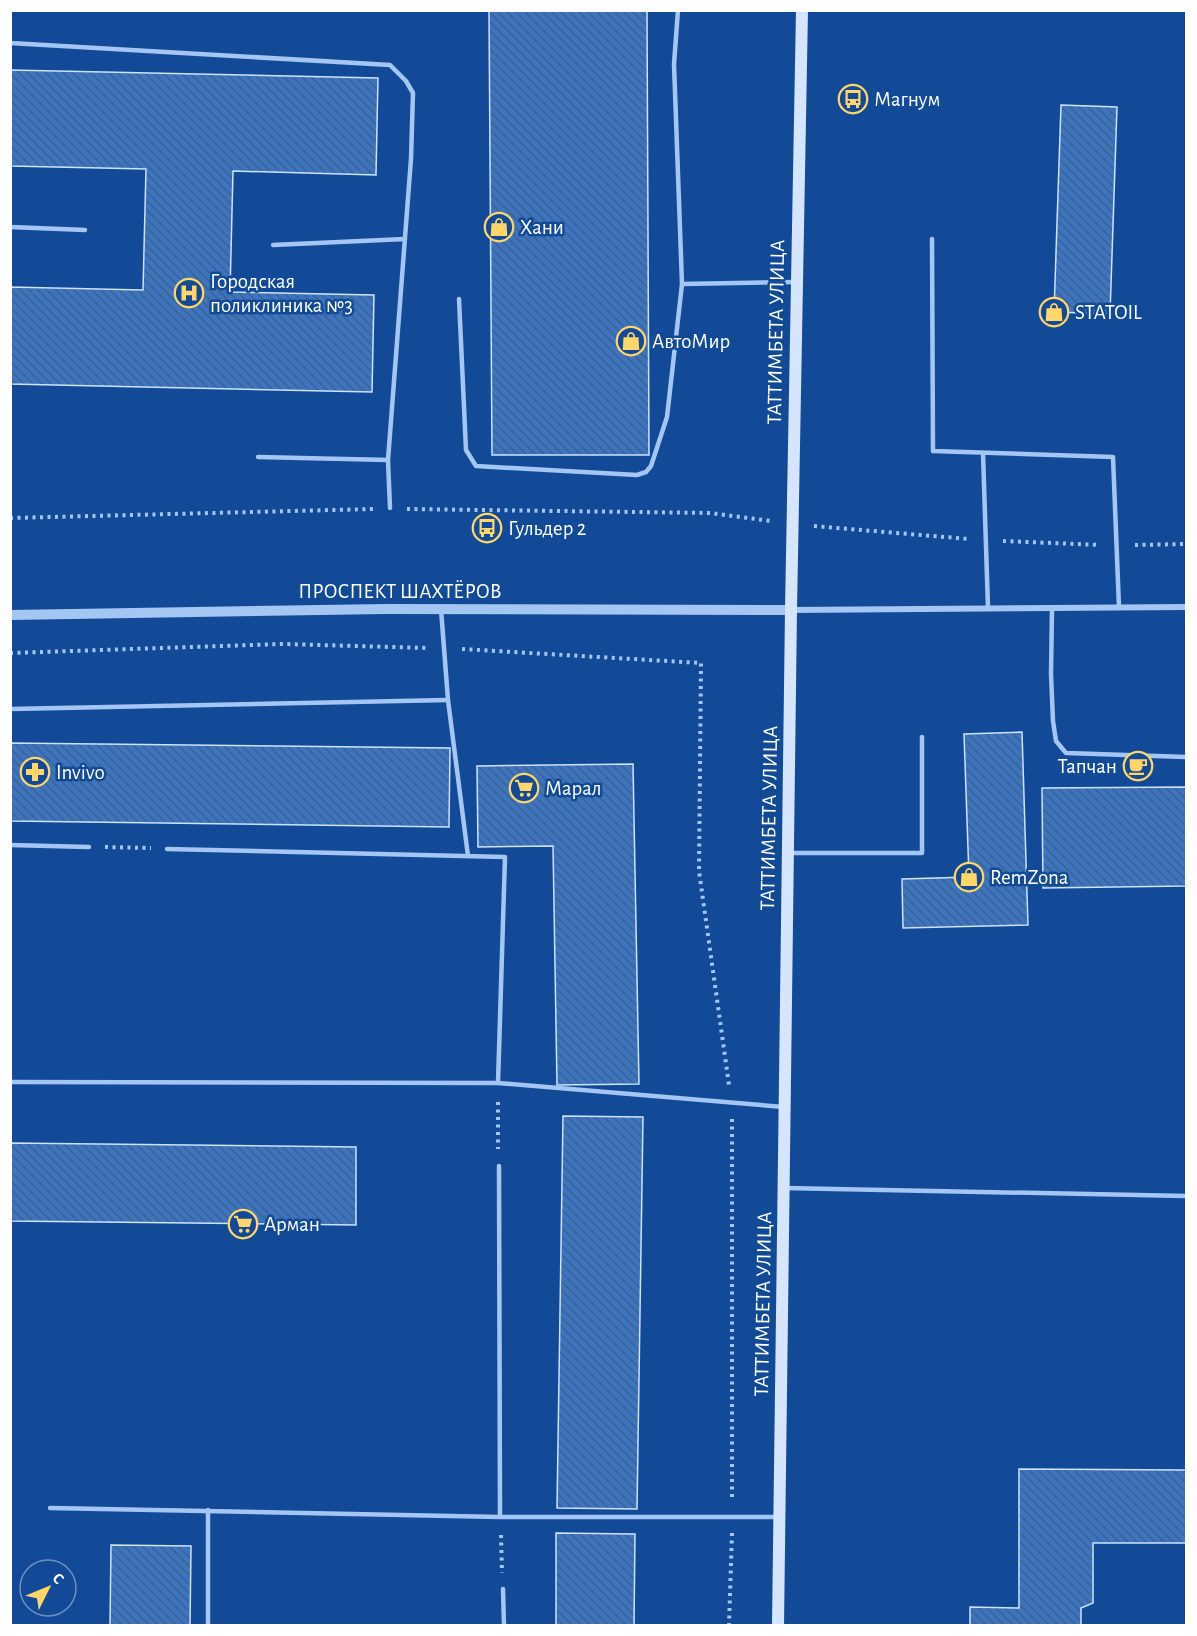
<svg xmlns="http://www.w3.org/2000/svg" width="1197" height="1636" font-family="'Alegreya Sans',sans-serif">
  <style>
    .building { fill: url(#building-back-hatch); stroke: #cce2fd; stroke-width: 1.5 }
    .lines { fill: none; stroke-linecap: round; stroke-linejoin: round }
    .path { stroke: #a4c6f3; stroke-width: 4; stroke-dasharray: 3 4.5; stroke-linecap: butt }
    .service { stroke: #a4c6f3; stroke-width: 4.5 }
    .minor { stroke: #a4c6f3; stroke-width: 6 }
    .tertiary { stroke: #a4c6f3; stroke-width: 10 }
    .secondary { stroke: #d4e5fd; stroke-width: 12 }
    .labels { text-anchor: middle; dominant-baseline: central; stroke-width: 5; stroke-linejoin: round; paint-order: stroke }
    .poi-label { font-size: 21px; fill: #fff; stroke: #124a98; text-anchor: start }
    .street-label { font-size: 21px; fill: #fff; stroke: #124a98 }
  </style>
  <defs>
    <pattern id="building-back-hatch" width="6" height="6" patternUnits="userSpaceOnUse" patternTransform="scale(1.5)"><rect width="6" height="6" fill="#3b74c1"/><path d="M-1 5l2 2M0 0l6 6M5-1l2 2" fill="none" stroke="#446086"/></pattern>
  </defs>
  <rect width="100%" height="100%" fill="#124a98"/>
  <g class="building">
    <path d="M 489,10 L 647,10 L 649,455 L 492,455 Z"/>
    <path d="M 10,70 L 378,78 L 376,175 L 233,171 L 230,292 L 374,295 L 372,392 L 10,384 L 10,287 L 143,290 L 146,169 L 10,166 Z"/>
    <path d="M 1061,105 L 1117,107 L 1110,314 L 1054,312 Z"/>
    <path d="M 1022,732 L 1028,925 L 903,928 L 902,879 L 969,877 L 964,734 Z"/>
    <path d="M 10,743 L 450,748 L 449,827 L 10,821 Z"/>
    <path d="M 633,764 L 639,1084 L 557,1085 L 553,846 L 478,847 L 477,766 Z"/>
    <path d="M 1186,787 L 1186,886 L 1043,888 L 1042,788 Z"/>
    <path d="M 563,1116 L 643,1117 L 637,1509 L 557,1508 Z"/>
    <path d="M 10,1143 L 356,1147 L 356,1225 L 10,1221 Z"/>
    <path d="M 1019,1469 L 1186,1470 L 1186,1543 L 1093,1543 L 1093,1603 L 1081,1608 L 1081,1626 L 970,1626 L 970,1607 L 1019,1608 Z"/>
    <path d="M 556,1533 L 635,1534 L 634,1626 L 556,1626 Z"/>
    <path d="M 111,1545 L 191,1546 L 190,1626 L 110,1626 Z"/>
  </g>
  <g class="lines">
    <g class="path">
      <path d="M 407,509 L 710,513 L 771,521"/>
      <path d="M 10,518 L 373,509"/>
      <path d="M 814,526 L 968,539"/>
      <path d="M 1003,541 L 1100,545"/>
      <path d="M 1135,545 L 1186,544"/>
      <path d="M 462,649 L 701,663 L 699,871 L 729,1085"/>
      <path d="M 10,653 L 283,644 L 427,648"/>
      <path d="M 105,847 L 151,848"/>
      <path d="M 498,1102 L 498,1149"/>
      <path d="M 732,1119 L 732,1499"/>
      <path d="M 501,1535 L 502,1573"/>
      <path d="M 729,1626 L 732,1533"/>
    </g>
    <g class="service">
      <path d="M 10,43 L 390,65 L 406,81 L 413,93 L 411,159 L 388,460"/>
      <path d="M 10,227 L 85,230"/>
      <path d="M 932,239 L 933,451 L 1113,457 L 1119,607"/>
      <path d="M 273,245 L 405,239"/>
      <path d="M 682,284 L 797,282"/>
      <path d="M 459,299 L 466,450 L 476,466 L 637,475 L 646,472 L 651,466 L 667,417 L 682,284 L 674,64 L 678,10"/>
      <path d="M 983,453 L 988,608"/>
      <path d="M 258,457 L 388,460 L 390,508"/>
      <path d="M 1052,608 L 1051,674 L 1053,721 L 1056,741 L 1066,753 L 1186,757"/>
      <path d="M 441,609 L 448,700 L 468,856"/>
      <path d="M 10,709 L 448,700"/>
      <path d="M 10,845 L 89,847"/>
      <path d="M 167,849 L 505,857 L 498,1083"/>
      <path d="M 789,853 L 922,853 L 922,737"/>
      <path d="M 10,1082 L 498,1083 L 784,1107"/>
      <path d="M 499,1166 L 500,1517"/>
      <path d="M 784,1188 L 1186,1196"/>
      <path d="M 50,1508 L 500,1517 L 778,1517"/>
      <path d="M 503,1589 L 504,1626"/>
      <path d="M 208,1626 L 208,1510"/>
    </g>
    <path class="minor" d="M 791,610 L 1186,607"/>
    <path class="tertiary" d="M 10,615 L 386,609 L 791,610"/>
    <path class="secondary" d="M 778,1626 L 791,610 L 802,10"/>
  </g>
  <defs>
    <g id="bus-ring" transform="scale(1.5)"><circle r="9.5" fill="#124a98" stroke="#ffd667" stroke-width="1.5"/><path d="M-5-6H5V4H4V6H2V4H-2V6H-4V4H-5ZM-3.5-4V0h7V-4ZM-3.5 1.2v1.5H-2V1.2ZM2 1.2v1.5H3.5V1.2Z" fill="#ffd667"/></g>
    <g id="shop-ring" transform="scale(1.5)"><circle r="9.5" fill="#124a98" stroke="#ffd667" stroke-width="1.5"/><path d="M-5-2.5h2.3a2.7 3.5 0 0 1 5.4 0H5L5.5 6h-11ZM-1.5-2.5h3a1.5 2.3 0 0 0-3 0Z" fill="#ffd667"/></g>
    <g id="hospital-ring" transform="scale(1.5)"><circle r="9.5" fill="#124a98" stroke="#ffd667" stroke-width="1.5"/><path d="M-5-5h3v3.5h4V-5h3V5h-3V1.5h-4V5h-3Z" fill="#ffd667"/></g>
    <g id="cafe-ring" transform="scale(1.5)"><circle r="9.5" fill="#124a98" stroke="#ffd667" stroke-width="1.5"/><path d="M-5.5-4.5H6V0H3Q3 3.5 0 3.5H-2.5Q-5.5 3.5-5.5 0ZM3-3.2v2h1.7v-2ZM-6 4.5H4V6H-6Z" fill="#ffd667"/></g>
    <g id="pharmacy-ring" transform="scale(1.5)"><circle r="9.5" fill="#124a98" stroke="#ffd667" stroke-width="1.5"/><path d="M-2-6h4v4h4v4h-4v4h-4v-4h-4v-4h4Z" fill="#ffd667"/></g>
    <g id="supermarket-ring" transform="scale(1.5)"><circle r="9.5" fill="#124a98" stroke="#ffd667" stroke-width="1.5"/><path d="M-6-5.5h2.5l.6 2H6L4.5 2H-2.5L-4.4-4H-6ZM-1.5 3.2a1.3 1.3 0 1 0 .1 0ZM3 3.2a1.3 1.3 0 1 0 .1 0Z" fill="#ffd667"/></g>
  </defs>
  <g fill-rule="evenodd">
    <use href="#bus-ring" x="853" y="99"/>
    <use href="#shop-ring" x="499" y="227"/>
    <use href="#hospital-ring" x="189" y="293"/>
    <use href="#shop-ring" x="1054" y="312"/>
    <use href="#shop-ring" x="631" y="341"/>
    <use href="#bus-ring" x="487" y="528"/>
    <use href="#cafe-ring" x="1138" y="766"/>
    <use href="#pharmacy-ring" x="35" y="772"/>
    <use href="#supermarket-ring" x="524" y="788"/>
    <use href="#shop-ring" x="969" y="877"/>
    <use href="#supermarket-ring" x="243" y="1224"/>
  </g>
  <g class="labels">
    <g class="poi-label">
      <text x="874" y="99">Магнум</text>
      <text x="520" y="227">Хани</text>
      <text x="210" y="281">Городская<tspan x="210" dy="24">поликлиника №3</tspan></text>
      <text x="1075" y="312">STATOIL</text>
      <text x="652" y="341">АвтоМир</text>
      <text x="508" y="528">Гульдер 2</text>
      <text x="1117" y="766" text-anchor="end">Тапчан</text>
      <text x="56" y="772">Invivo</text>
      <text x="545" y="788">Марал</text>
      <text x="990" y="877">RemZona</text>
      <text x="264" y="1224">Арман</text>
    </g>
    <g class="street-label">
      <text transform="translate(776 332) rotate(-89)">ТАТТИМБЕТА УЛИЦА</text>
      <text x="400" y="591">ПРОСПЕКТ ШАХТЁРОВ</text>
      <text transform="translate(769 818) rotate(-89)">ТАТТИМБЕТА УЛИЦА</text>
      <text transform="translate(763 1304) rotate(-89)">ТАТТИМБЕТА УЛИЦА</text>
    </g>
  </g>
  <rect width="1197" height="1636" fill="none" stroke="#ffffff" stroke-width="24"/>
  <g transform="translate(48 1588) rotate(47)"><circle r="28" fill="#124a98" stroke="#7192c1" stroke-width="1.5"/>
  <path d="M0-4.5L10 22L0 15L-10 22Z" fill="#ffd667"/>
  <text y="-9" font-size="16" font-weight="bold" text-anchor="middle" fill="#ffffff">С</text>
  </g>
</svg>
